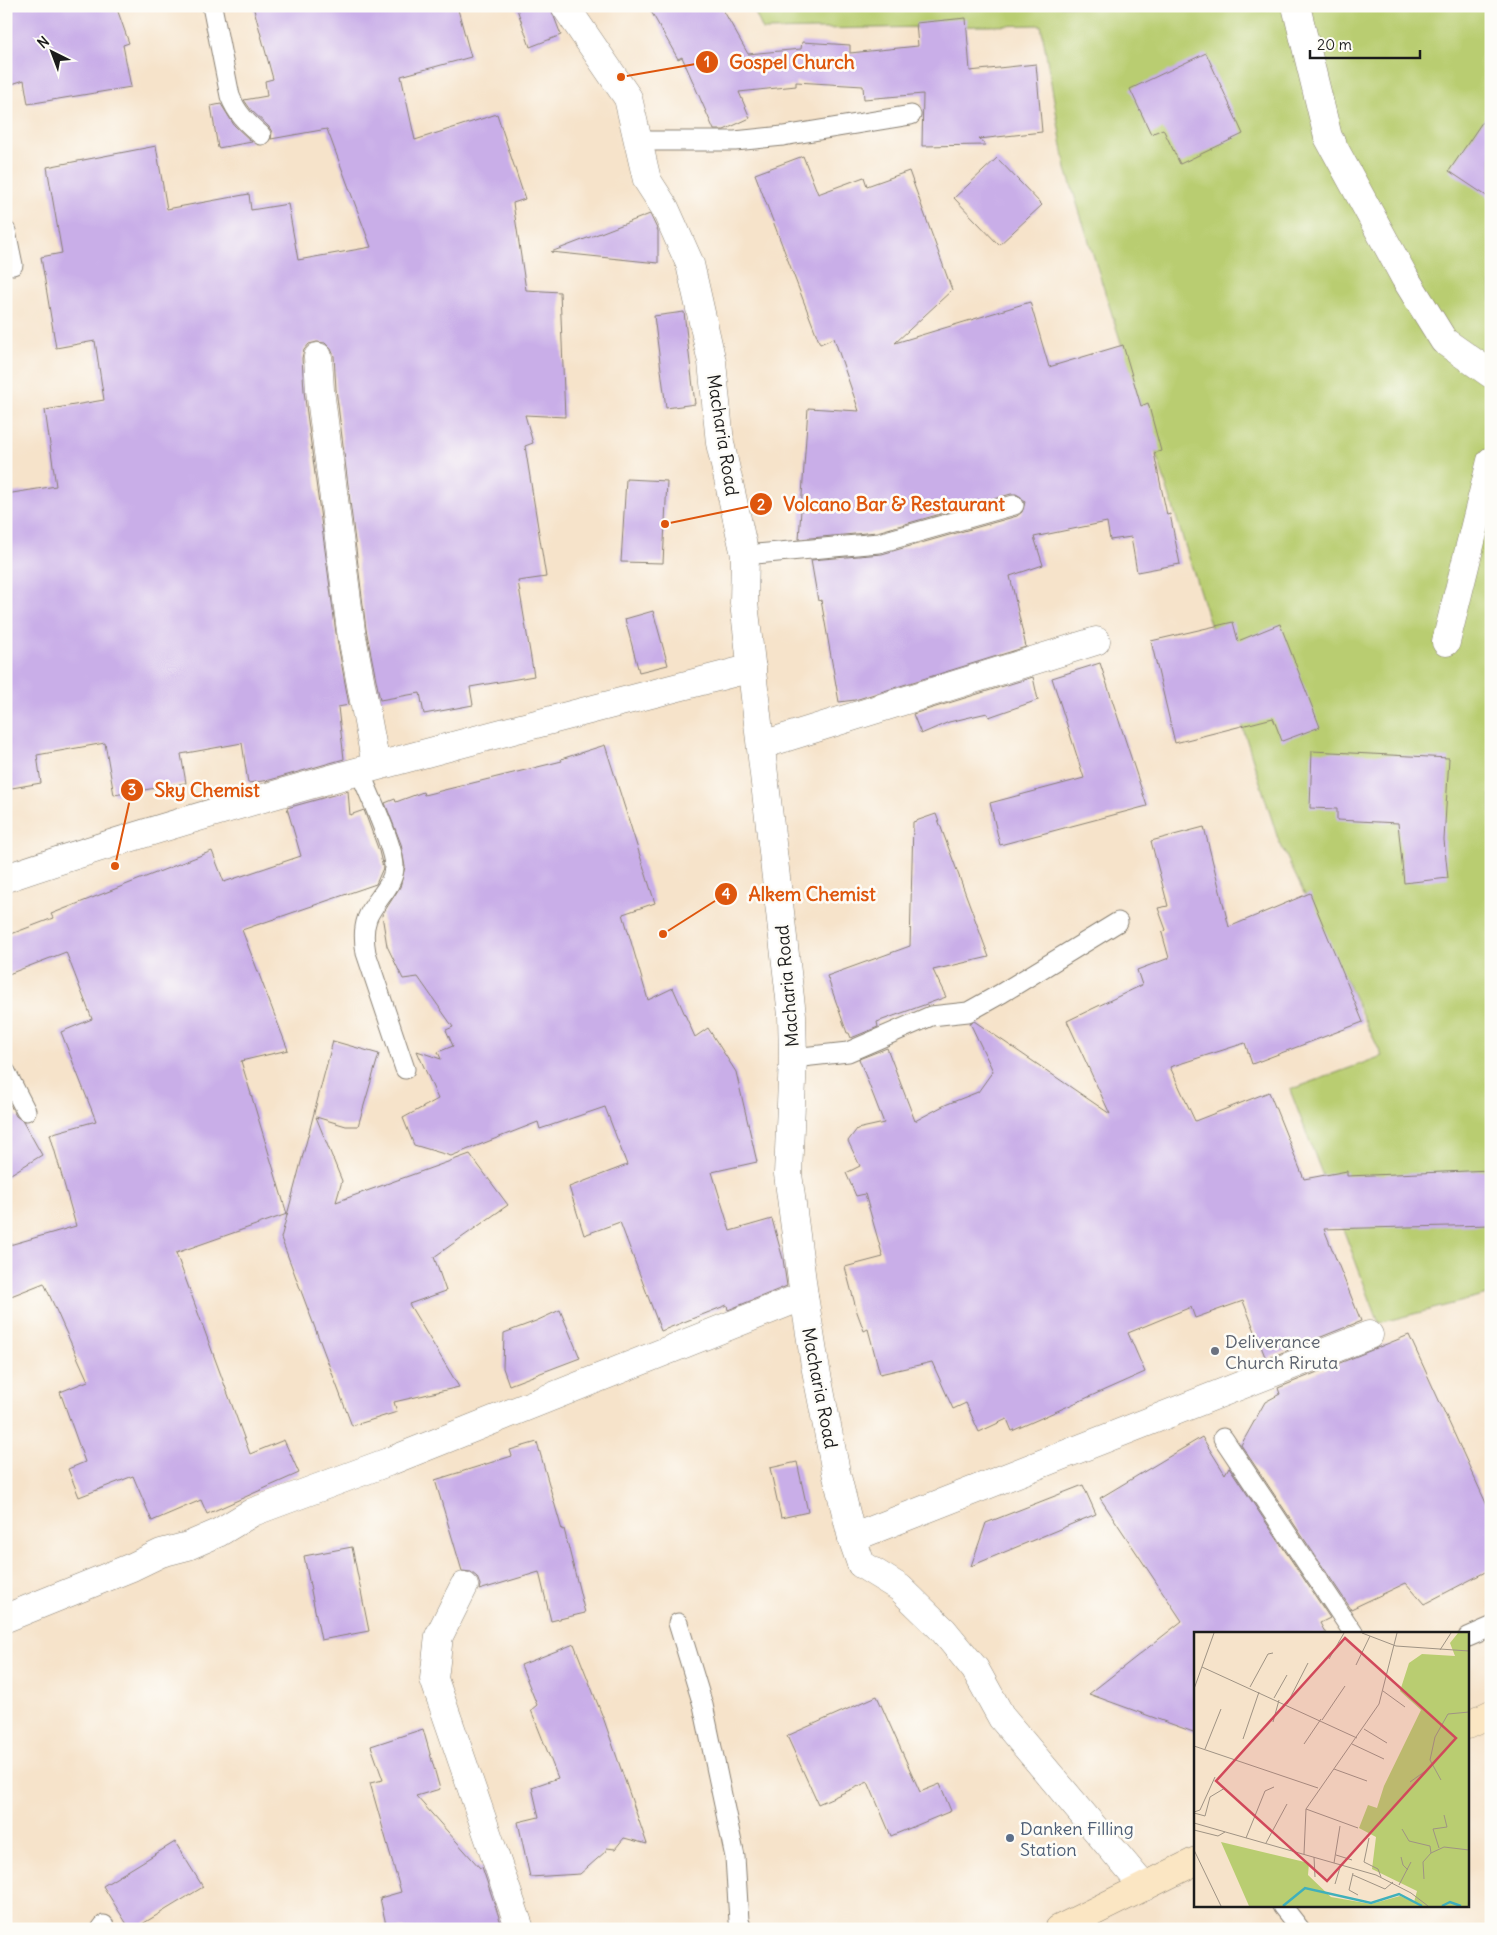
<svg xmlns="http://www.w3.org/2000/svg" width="1497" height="1935" font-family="Delius,sans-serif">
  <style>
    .green { fill: #b9cd71; stroke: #6a7446 }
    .building { fill: #c9aee8 }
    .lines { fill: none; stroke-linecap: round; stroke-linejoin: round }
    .lane-casing { stroke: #898073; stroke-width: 21 }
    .street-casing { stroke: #898073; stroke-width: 29 }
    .secondary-casing { stroke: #898073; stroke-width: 29 }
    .lane { stroke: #fff; stroke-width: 19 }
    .street { stroke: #fff; stroke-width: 28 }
    .secondary { stroke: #fbe6c3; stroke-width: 28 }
    .worship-dot { fill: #6b7280; stroke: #fdfcf7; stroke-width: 2 }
    .service-dot { fill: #5c6f8a; stroke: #fdfcf7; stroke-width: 2 }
    .labels { text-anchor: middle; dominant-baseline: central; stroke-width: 5; stroke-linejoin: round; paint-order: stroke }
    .street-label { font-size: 18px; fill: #1c1c1c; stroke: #fdfcf7 }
    .worship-label { font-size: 18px; fill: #5b616d; stroke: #fdfcf7; text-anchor: start }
    .service-label { font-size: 18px; fill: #4e5e75; stroke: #fdfcf7; text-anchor: start }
    .inset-river { fill: none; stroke: #40b0bb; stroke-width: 2.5 }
    .inset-road { fill: none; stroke: #9f9384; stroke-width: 1 }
    .view { fill: #d1495b; fill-opacity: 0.15; stroke: #d1495b; stroke-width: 2.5 }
    .inset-edge { fill: none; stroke: #1c1c1c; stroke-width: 2.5 }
    .leader { fill: none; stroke: #de560d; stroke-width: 2 }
    .callout-dot { fill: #de560d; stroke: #fdfcf7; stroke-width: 2 }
    .mark-label { font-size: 15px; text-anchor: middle; font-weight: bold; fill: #fff }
    .callout-label { font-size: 19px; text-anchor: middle; font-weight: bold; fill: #de560d; stroke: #fdfcf7; stroke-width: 5; stroke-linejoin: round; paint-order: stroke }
  </style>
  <rect width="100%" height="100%" fill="#fdfcf7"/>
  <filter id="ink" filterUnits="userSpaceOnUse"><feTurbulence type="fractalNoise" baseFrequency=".02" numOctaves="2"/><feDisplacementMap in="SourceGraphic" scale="10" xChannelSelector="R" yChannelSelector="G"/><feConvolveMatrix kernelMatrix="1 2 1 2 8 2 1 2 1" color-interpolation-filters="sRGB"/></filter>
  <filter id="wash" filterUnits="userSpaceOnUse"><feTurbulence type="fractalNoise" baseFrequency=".0096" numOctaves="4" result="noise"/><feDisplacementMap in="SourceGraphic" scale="20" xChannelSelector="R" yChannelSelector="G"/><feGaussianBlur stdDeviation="1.12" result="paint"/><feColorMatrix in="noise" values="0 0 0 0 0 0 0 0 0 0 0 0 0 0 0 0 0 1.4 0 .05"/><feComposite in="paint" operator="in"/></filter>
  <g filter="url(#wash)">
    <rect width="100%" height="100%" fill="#f6e3ca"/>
    <path class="green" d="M 752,6 L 1491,6 L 1491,1294 L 1379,1323 L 1290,1090 L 1382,1056 L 1278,839 L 1066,169 L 1041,25 L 763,30 Z"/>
    <g id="blocks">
      <g class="building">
        <path d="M 6,6 L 116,6 L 129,43 L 123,45 L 131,87 L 28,104 L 24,80 L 6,86 Z"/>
        <path d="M 253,6 L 457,6 L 471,57 L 401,76 L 415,140 L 497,114 L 525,199 L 513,203 L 526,290 L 560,292 L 565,417 L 525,415 L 533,443 L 525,446 L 546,577 L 518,581 L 534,676 L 470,687 L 473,705 L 424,714 L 420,693 L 380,700 L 366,629 L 336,389 L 334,356 L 331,349 L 325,343 L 317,342 L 309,344 L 304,350 L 302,358 L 304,391 L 336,633 L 349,705 L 338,707 L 344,759 L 270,780 L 248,783 L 242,743 L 181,754 L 186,783 L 114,795 L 105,743 L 37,755 L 41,783 L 6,789 L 6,494 L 56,486 L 45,410 L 104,400 L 95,341 L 56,348 L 41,257 L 62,253 L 47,167 L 156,146 L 167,209 L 249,194 L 251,210 L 288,204 L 298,260 L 371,247 L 327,129 L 271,139 L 272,132 L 269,127 L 251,110 L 244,100 L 267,96 L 265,81 L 273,79 Z"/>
        <path d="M 516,6 L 550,6 L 561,35 L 530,47 Z"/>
        <path d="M 648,6 L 721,6 L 748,54 L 801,49 L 802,42 L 850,45 L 850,53 L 918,46 L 916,23 L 966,18 L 970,71 L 1036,64 L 1042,132 L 979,139 L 986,145 L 922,146 L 923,94 L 864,99 L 863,86 L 796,82 L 796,86 L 739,92 L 750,118 L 724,130 L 714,130 L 682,57 L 678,59 Z"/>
        <path d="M 1206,53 L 1243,134 L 1180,164 L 1163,129 L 1151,134 L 1130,89 Z"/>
        <path d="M 221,104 L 234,125 L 252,142 L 218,148 L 211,106 Z"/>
        <path d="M 1491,109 L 1491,199 L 1449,171 Z"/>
        <path d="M 803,156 L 818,194 L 864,177 L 867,186 L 909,171 L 952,290 L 895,343 L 1030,302 L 1049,367 L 1123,345 L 1141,406 L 1148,403 L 1161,451 L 1154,453 L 1167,515 L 1170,514 L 1180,564 L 1137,572 L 1131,537 L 1110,540 L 1107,522 L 1034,537 L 1043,565 L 1010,576 L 1026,647 L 855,700 L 839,702 L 821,600 L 818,601 L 811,560 L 882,554 L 1017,516 L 1022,512 L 1025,502 L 1021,497 L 1016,494 L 1011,494 L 877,532 L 799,539 L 808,408 L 859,411 L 834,338 L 820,344 L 755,174 Z"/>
        <path d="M 997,158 L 1042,205 L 999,245 L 954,198 Z"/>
        <path d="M 650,214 L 658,231 L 658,263 L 551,252 Z"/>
        <path d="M 684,312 L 695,404 L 666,408 L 654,316 Z"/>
        <path d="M 626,479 L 667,481 L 663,563 L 621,562 Z"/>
        <path d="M 653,611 L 668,665 L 639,672 L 625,619 Z"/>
        <path d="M 1233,622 L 1238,641 L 1280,624 L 1320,727 L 1282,741 L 1273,718 L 1175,743 L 1151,641 Z"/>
        <path d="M 1100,663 L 1147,806 L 1000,845 L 990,803 L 1084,778 L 1052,678 Z"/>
        <path d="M 1033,677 L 1038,700 L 989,717 L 987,713 L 949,722 L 921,734 L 913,714 Z"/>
        <path d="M 605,745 L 655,903 L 623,914 L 648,1000 L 673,988 L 695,1037 L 708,1028 L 736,1072 L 757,1162 L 712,1172 L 730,1231 L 772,1219 L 783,1259 L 787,1286 L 728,1310 L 727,1305 L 661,1331 L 620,1222 L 584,1235 L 569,1187 L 627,1165 L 605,1107 L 540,1129 L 538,1122 L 451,1156 L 414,1145 L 403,1118 L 438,1099 L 417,1051 L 441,1059 L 438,1052 L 453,1046 L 446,1030 L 453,1027 L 418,977 L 403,979 L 387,946 L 382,915 L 400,887 L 405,867 L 401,844 L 385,803 L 395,799 L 396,802 L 423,792 L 424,795 L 562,761 L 561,759 Z"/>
        <path d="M 1312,751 L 1449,758 L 1444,840 L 1448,878 L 1404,883 L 1398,823 L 1337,820 L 1337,809 L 1310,808 Z"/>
        <path d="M 348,791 L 350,815 L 364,810 L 379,851 L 383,868 L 376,884 L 242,930 L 288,1050 L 241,1061 L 287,1214 L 176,1253 L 250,1454 L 284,1440 L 299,1473 L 207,1514 L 201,1500 L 152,1521 L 133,1476 L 79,1497 L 68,1469 L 85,1462 L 60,1392 L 88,1381 L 44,1283 L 6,1298 L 6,1246 L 76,1226 L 50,1134 L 96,1121 L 61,1032 L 92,1019 L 66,952 L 6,975 L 6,936 L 53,918 L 51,914 L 212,851 L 224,882 L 301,856 L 287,808 Z"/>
        <path d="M 936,814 L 989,957 L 933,970 L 946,997 L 877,1022 L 878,1027 L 851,1038 L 849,1033 L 847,1033 L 827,976 L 910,946 L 913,822 Z"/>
        <path d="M 1204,827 L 1229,927 L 1310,893 L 1363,1022 L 1252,1064 L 1245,1043 L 1170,1067 L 1195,1121 L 1269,1092 L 1304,1179 L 1347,1171 L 1347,1176 L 1491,1170 L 1491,1225 L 1324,1229 L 1361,1321 L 1266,1359 L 1243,1301 L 1195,1318 L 1191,1307 L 1128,1333 L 1145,1372 L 1012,1431 L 1007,1419 L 979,1432 L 966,1403 L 953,1409 L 932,1362 L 880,1374 L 868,1329 L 864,1331 L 857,1312 L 845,1267 L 883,1257 L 865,1194 L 856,1196 L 846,1173 L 860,1166 L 848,1141 L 857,1129 L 884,1123 L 859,1059 L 887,1048 L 915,1121 L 945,1105 L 978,1092 L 993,1071 L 970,1023 L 974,1021 L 1110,1114 L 1067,1021 L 1142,985 L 1137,970 L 1169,958 L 1162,933 L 1166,930 L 1158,908 L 1168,906 L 1151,841 Z"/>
        <path d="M 333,1041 L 379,1054 L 358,1126 L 346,1126 L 316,1117 L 342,1181 L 336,1202 L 470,1154 L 508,1205 L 434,1257 L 446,1291 L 409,1304 L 459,1387 L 394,1402 L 397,1412 L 352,1426 L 281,1238 Z"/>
        <path d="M 6,1097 L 16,1116 L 23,1121 L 42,1155 L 6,1177 Z"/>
        <path d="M 560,1310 L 580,1358 L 509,1385 L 503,1368 L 504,1333 L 536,1321 Z"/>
        <path d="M 1409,1335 L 1491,1514 L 1491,1569 L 1424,1604 L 1406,1583 L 1351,1609 L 1241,1445 L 1265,1402 L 1280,1394 L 1278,1388 Z"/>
        <path d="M 1202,1437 L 1225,1474 L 1229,1467 L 1330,1618 L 1320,1623 L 1326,1634 L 1196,1634 L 1196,1733 L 1089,1694 L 1182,1621 L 1100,1498 Z"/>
        <path d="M 537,1442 L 562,1530 L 564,1529 L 585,1613 L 551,1621 L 539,1572 L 479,1590 L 480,1585 L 477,1577 L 471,1572 L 462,1571 L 435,1480 L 512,1456 L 510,1450 Z"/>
        <path d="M 797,1462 L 808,1512 L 781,1518 L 770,1468 Z"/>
        <path d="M 1083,1485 L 1096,1514 L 971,1566 L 986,1523 Z"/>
        <path d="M 352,1547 L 369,1631 L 321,1640 L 304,1556 Z"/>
        <path d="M 574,1644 L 604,1720 L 647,1844 L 624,1838 L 615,1849 L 607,1848 L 605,1852 L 580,1874 L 530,1877 L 518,1822 L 539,1817 L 532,1787 L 558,1778 L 531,1710 L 537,1705 L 521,1665 Z"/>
        <path d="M 877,1696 L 920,1792 L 940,1784 L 951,1811 L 891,1836 L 868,1782 L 818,1804 L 787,1736 Z"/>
        <path d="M 423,1729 L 440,1789 L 416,1796 L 480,1868 L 482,1867 L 503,1929 L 387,1929 L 380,1898 L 401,1892 L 370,1783 L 383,1780 L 371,1746 Z"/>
        <path d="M 175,1842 L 203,1887 L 134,1929 L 130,1929 L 103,1886 Z"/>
      </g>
    </g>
  </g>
  <g filter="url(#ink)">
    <use href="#blocks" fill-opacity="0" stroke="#898073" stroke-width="1"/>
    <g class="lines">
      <g class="lane-casing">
        <g id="lane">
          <path d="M 212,6 L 230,96 C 237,114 247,123 261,135"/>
          <path d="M 638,141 L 735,141 L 783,136 L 911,115"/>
          <path d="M 6,231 L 13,265"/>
          <path d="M 745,555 L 879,543 L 1014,505"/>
          <path d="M 359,770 C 368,792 395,848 394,868 C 393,888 373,901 367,919 C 363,930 364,942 366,953 L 405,1069"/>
          <path d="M 793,1058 L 848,1052 L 931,1016 L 968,1012 L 1002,993 L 1118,922"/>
          <path d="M 6,1072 L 26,1111"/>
          <path d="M 1223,1438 L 1354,1634"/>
          <path d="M 678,1623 L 703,1705 L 735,1857 L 739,1921 L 742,1929"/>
          <path d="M 1468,1637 L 1491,1627"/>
          <path d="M 1282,1906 L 1300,1929"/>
          <path d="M 101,1929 L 104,1925"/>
        </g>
      </g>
      <g class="street-casing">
        <g id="street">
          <path d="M 565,6 L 628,98 L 647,180 L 665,208 L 690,264 L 712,362 L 720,443 L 745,555 L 744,603 L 792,1015 L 793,1058 L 788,1174 L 804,1296 L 815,1365 L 836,1472 L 852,1538 L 861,1564 L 900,1588 L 943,1630 L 975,1669 L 1002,1718 L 1144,1887"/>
          <path d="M 1296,6 L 1328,137 L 1405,278 L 1444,341 L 1491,374"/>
          <path d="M 318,357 L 320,390 L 351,631 L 376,765"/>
          <path d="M 1446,642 L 1491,461"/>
          <path d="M 762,745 L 1096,641"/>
          <path d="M 6,878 C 251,795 502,733 752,668"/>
          <path d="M 852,1538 L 1369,1335"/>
          <path d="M 464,1586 L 439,1636 L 434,1679 L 520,1929"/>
          <path d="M 6,1618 L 132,1567 L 161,1553 L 188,1546 L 218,1533 L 253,1512 L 388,1462 L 804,1296"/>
        </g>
      </g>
      <g class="secondary-casing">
        <g id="secondary">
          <path d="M 1468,1725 L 1491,1714"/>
          <path d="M 1059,1929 L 1196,1861"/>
        </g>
      </g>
      <use href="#lane" class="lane"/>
      <use href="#street" class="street"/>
      <use href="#secondary" class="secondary"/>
    </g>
  </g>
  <circle class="worship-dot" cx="1215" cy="1351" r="5"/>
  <circle class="service-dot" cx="1010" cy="1838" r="5"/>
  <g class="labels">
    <g class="street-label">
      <text transform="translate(723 435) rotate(81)">Macharia Road</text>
      <text transform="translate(787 986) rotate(-95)">Macharia Road</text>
      <text transform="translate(820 1388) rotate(79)">Macharia Road</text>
    </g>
    <g class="worship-label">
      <text x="1225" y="1341">Deliverance<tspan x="1225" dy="21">Church Riruta</tspan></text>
    </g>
    <g class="service-label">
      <text x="1020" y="1828">Danken Filling<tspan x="1020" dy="21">Station</tspan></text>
    </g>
  </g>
  <g transform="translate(1194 1632)">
    <rect width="275" height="275" fill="#f6e3ca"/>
    <path d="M 264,1 L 275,1 L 275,274 L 55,274 L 27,210 L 115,231 L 114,243 L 137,265 L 177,272 L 206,264 L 220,270 L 223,259 L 178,237 L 182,205 L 165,196 L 174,173 L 183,176 L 190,154 L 227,78 L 206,59 L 215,31 L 228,22 L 261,24 L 256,11 Z" fill="#b9cd71"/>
    <path class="inset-river" d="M 89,274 L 111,256 L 177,271 L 205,262 L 228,274M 248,274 L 256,270 L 267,274"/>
    <path class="inset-road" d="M 168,1 L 202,14 L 275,19M 246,18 L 257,1M 135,27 L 150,1M 162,33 L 176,4M 8,35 L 163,106M 56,55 L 74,22 L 79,21M 0,57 L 20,1M 189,59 L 211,75M 80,66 L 93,43M 93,72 L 114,31M 128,88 L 151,54M 79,90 L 85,68M 170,97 L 193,111M 49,107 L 65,60M 110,112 L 127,87M 158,112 L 190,127M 0,114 L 124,156M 11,117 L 27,77M 140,137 L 173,149M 247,148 L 236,128 L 241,105 L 254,82 L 275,80M 216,150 L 237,135M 112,177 L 164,196M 0,180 L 6,178 L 21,145M 0,181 L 11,184 L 16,165 L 31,156M 0,191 L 182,243 L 217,261 L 234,274M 208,197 L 215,209 L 236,214 L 237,221M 0,198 L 24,204 L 31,200M 52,206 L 71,159 L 80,155M 175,206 L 170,230 L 184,237 L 187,245M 72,211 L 93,172M 245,216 L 239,197 L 253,195 L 250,183M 0,218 L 27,274M 110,222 L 112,177 L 185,72 L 203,1M 142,223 L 158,228M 120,225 L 121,245M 207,225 L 209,233 L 214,238M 140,231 L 146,194M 159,241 L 155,258 L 164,263M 159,243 L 191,257 L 199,250M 230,247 L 229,230 L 237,221 L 250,215 L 275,218M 141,252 L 147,232M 205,253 L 217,230"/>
    <path class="view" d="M 151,6 L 262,106 L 133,249 L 22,149 Z"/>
    <rect width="275" height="275" class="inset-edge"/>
  </g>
  <path class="leader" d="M621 77L707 62M665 524L761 504M115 866L132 790M663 934L726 894"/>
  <g class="callout-dot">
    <circle cx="621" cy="77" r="5"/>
    <circle cx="665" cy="524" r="5"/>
    <circle cx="115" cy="866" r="5"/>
    <circle cx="663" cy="934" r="5"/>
    <circle cx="707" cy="62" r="12"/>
    <circle cx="761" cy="504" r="12"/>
    <circle cx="132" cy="790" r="12"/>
    <circle cx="726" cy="894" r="12"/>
  </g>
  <g class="mark-label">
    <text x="707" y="67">1</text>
    <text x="761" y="510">2</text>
    <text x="132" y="795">3</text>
    <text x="726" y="899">4</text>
  </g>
  <g class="callout-label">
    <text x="792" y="69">Gospel Church</text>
    <text x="894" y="511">Volcano Bar &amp; Restaurant</text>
    <text x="207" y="797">Sky Chemist</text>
    <text x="812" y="901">Alkem Chemist</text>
  </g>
  <rect width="1497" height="1935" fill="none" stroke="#fdfcf7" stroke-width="25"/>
  <g transform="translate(52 52) rotate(318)" stroke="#fdfcf7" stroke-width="4" paint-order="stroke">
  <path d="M0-4L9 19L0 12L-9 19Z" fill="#1c1c1c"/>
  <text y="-8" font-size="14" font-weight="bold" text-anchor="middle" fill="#1c1c1c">N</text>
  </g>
  <path d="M1310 50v8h110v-8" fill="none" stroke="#1c1c1c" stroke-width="2.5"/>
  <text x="1317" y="50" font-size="15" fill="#1c1c1c" stroke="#fdfcf7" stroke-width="4" paint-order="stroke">20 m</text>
</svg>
